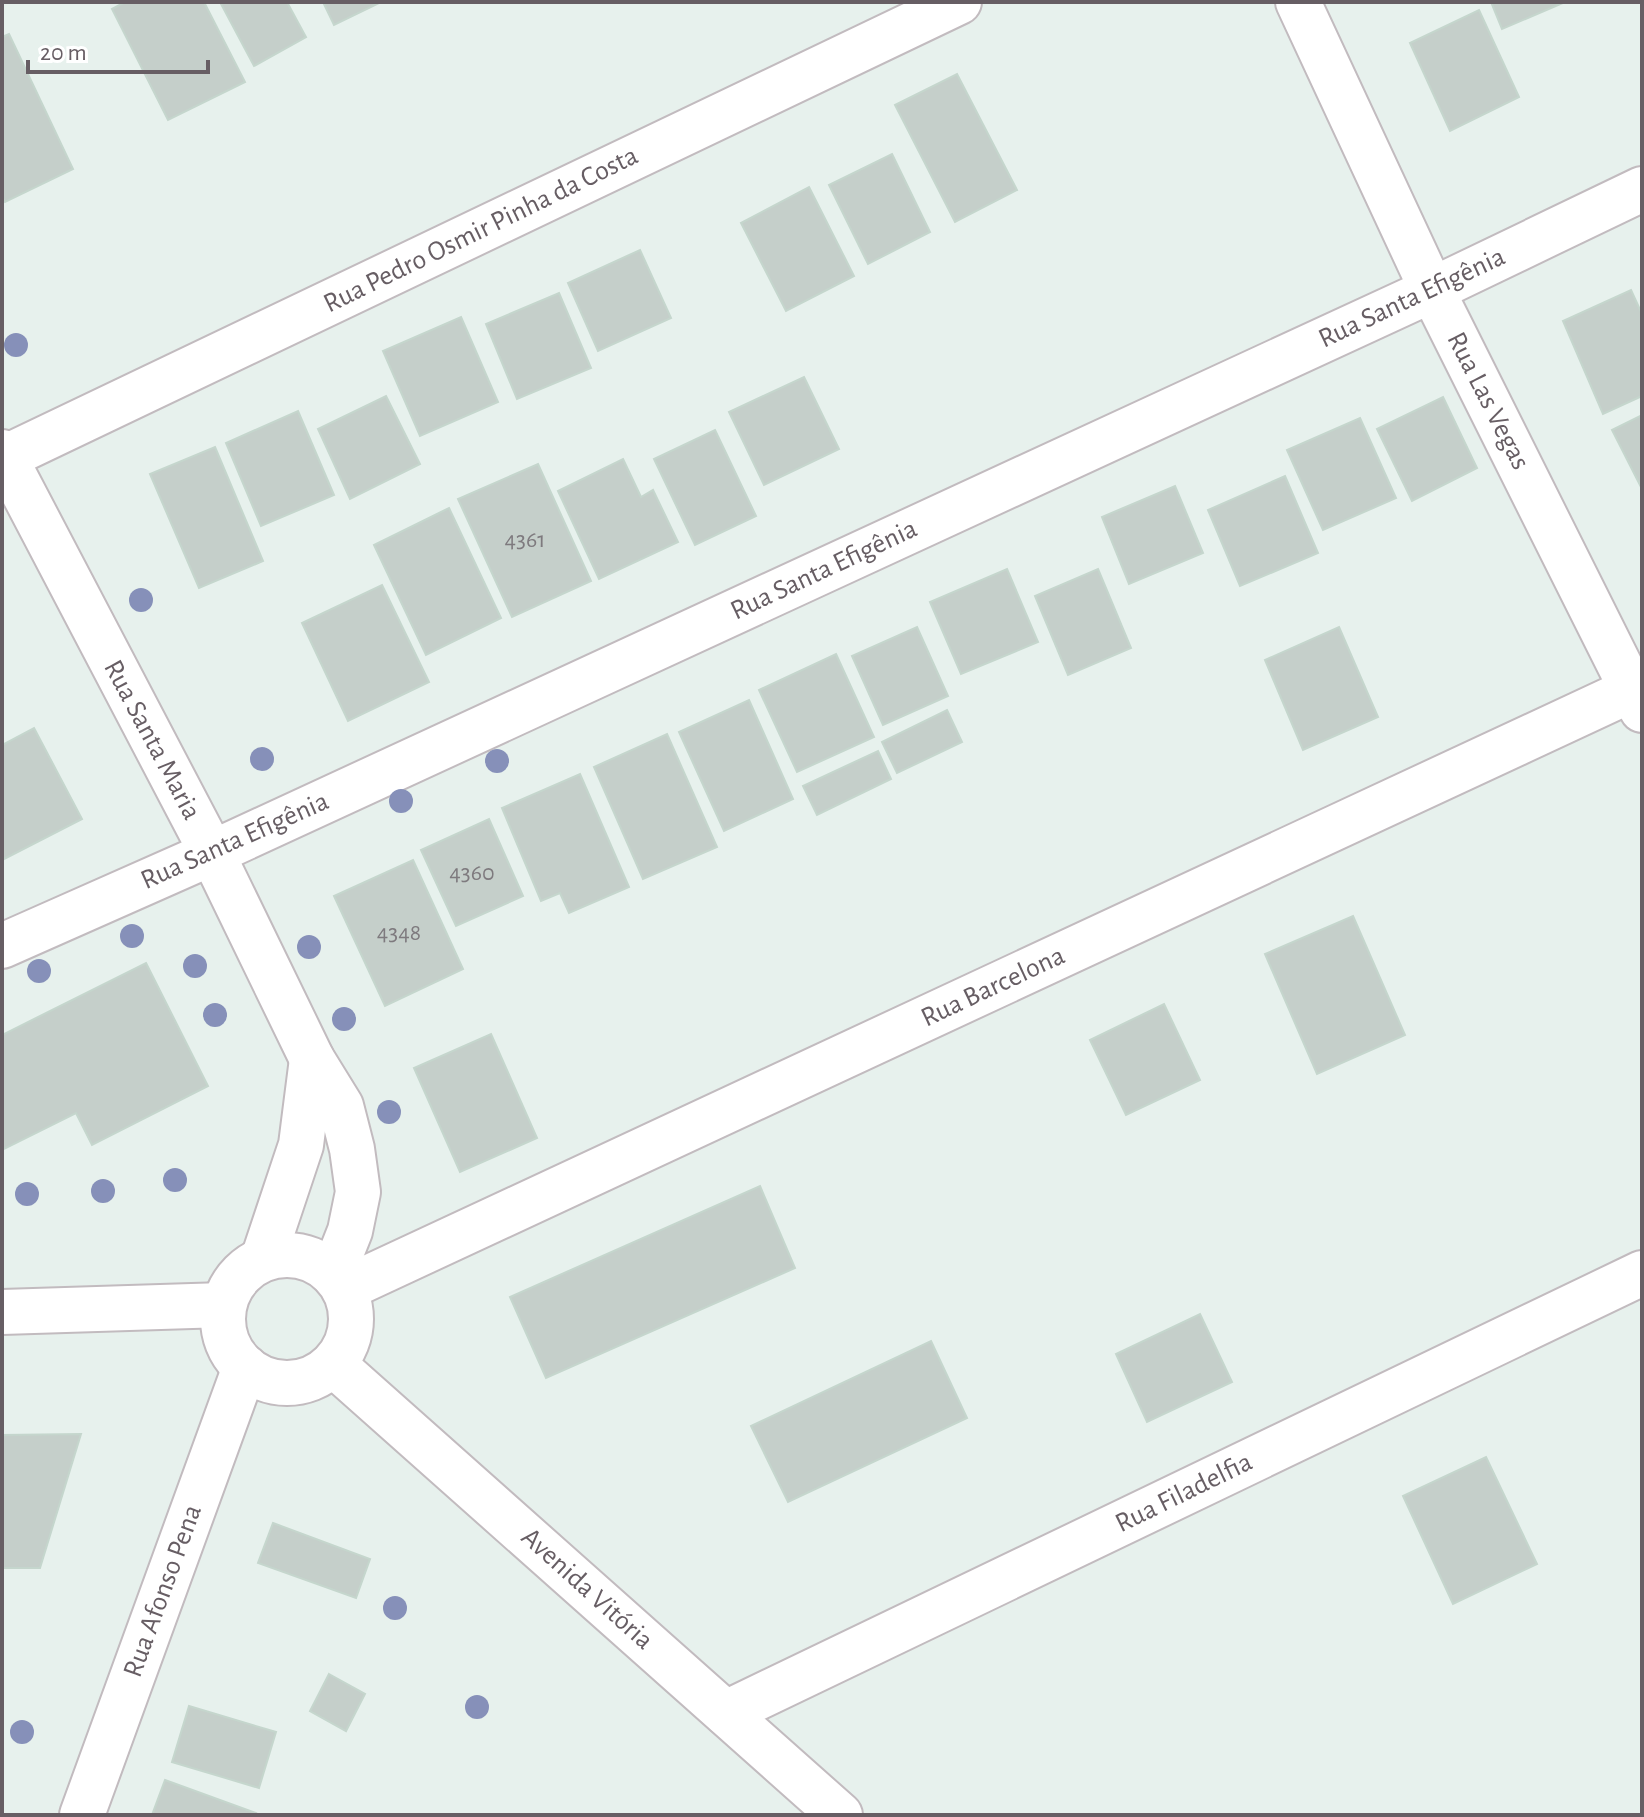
<svg xmlns="http://www.w3.org/2000/svg" width="1644" height="1817" font-family="'Alegreya Sans',sans-serif">
  <style>
    .building { fill: #c5cfca; stroke: #c5d6cd; stroke-width: 2 }
    .lines { fill: none; stroke-linecap: round; stroke-linejoin: round }
    .minor-casing { stroke: #c2bbbf; stroke-width: 48 }
    .tertiary-casing { stroke: #c2bbbf; stroke-width: 48 }
    .minor { stroke: #fff; stroke-width: 44 }
    .tertiary { stroke: #fff; stroke-width: 44 }
    .tree { fill: #8690b9 }
    .labels { text-anchor: middle; dominant-baseline: central; stroke-width: 6; stroke-linejoin: round; paint-order: stroke }
    .number-label { font-size: 24px; fill: #7e7a7e }
    .street-label { font-size: 28px; fill: #675e64; stroke: #fff }
  </style>
  <rect width="100%" height="100%" fill="#e7f1ed"/>
  <g class="building">
    <path d="M 125,2 L 204,2 L 245,82 L 168,120 L 112,9 Z"/>
    <path d="M 220,2 L 287,2 L 306,37 L 254,66 Z"/>
    <path d="M 323,2 L 381,2 L 334,25 Z"/>
    <path d="M 1491,2 L 1565,2 L 1502,29 Z"/>
    <path d="M 1479,10 L 1519,97 L 1450,131 L 1410,43 Z"/>
    <path d="M 9,34 L 73,169 L 5,202 L 2,196 L 2,37 Z"/>
    <path d="M 957,74 L 1017,190 L 955,222 L 895,105 Z"/>
    <path d="M 892,154 L 930,232 L 868,264 L 829,185 Z"/>
    <path d="M 809,187 L 854,276 L 786,311 L 741,223 Z"/>
    <path d="M 640,250 L 671,318 L 598,351 L 568,283 Z"/>
    <path d="M 1631,290 L 1642,314 L 1642,396 L 1603,414 L 1563,321 Z"/>
    <path d="M 559,293 L 591,368 L 517,399 L 486,324 Z"/>
    <path d="M 461,317 L 498,402 L 420,436 L 383,351 Z"/>
    <path d="M 804,377 L 839,449 L 764,485 L 729,412 Z"/>
    <path d="M 386,396 L 420,464 L 350,499 L 318,429 Z"/>
    <path d="M 1443,397 L 1477,468 L 1412,501 L 1377,429 Z"/>
    <path d="M 298,411 L 334,495 L 261,526 L 226,443 Z"/>
    <path d="M 1642,415 L 1642,489 L 1612,430 Z"/>
    <path d="M 1360,418 L 1396,498 L 1323,530 L 1287,450 Z"/>
    <path d="M 715,430 L 756,516 L 695,545 L 654,459 Z"/>
    <path d="M 215,447 L 263,561 L 199,588 L 150,474 Z"/>
    <path d="M 623,459 L 641,497 L 653,490 L 678,542 L 599,579 L 558,491 Z"/>
    <path d="M 538,464 L 591,581 L 512,617 L 458,499 Z"/>
    <path d="M 1285,476 L 1318,553 L 1240,586 L 1208,510 Z"/>
    <path d="M 1175,486 L 1203,553 L 1129,584 L 1102,517 Z"/>
    <path d="M 449,508 L 501,618 L 426,655 L 374,545 Z"/>
    <path d="M 1007,569 L 1038,642 L 961,674 L 930,602 Z"/>
    <path d="M 1098,569 L 1131,648 L 1068,675 L 1035,596 Z"/>
    <path d="M 382,585 L 429,682 L 348,721 L 302,623 Z"/>
    <path d="M 917,627 L 948,696 L 883,725 L 852,656 Z"/>
    <path d="M 1339,627 L 1378,717 L 1303,750 L 1265,660 Z"/>
    <path d="M 836,654 L 874,737 L 797,772 L 759,690 Z"/>
    <path d="M 749,700 L 793,799 L 724,831 L 679,732 Z"/>
    <path d="M 947,710 L 962,742 L 897,773 L 882,742 Z"/>
    <path d="M 34,728 L 82,819 L 2,860 L 2,745 Z"/>
    <path d="M 667,734 L 717,847 L 643,879 L 594,767 Z"/>
    <path d="M 878,751 L 891,779 L 817,815 L 803,786 Z"/>
    <path d="M 580,774 L 629,887 L 569,913 L 560,893 L 541,901 L 502,808 Z"/>
    <path d="M 489,819 L 523,896 L 456,926 L 421,850 Z"/>
    <path d="M 413,860 L 463,969 L 385,1006 L 334,896 Z"/>
    <path d="M 1353,916 L 1405,1035 L 1317,1074 L 1265,954 Z"/>
    <path d="M 146,963 L 208,1086 L 92,1145 L 76,1113 L 2,1150 L 2,1035 Z"/>
    <path d="M 1164,1004 L 1200,1080 L 1126,1115 L 1090,1040 Z"/>
    <path d="M 491,1034 L 537,1138 L 460,1172 L 414,1068 Z"/>
    <path d="M 760,1186 L 795,1268 L 546,1378 L 510,1297 Z"/>
    <path d="M 1200,1314 L 1232,1382 L 1147,1422 L 1116,1354 Z"/>
    <path d="M 931,1341 L 967,1418 L 788,1502 L 751,1426 Z"/>
    <path d="M 81,1434 L 40,1568 L 2,1568 L 2,1435 Z"/>
    <path d="M 1486,1457 L 1537,1564 L 1453,1604 L 1403,1496 Z"/>
    <path d="M 273,1523 L 370,1559 L 356,1598 L 258,1563 Z"/>
    <path d="M 329,1674 L 365,1694 L 346,1731 L 310,1711 Z"/>
    <path d="M 189,1706 L 276,1732 L 259,1788 L 172,1762 Z"/>
    <path d="M 165,1780 L 256,1813 L 255,1815 L 152,1815 Z"/>
  </g>
  <g class="lines">
    <g class="minor-casing">
      <g id="minor">
        <path d="M 1298,2 L 1432,290 L 1642,710"/>
        <path d="M 2,452 L 212,853 L 312,1059 L 341,1106 L 352,1149 L 358,1192 L 350,1231 L 333,1274"/>
        <path d="M 2,946 L 212,853 L 1432,290 L 1642,189"/>
        <circle cx="287" cy="1319" r="64"/>
        <path d="M 263,1259 L 301,1145 L 312,1059"/>
        <path d="M 344,1289 L 1642,685"/>
        <path d="M 726,1713 L 1642,1273"/>
      </g>
    </g>
    <g class="tertiary-casing">
      <g id="tertiary">
        <path d="M 2,459 L 959,2"/>
        <path d="M 2,1312 L 224,1305"/>
        <path d="M 333,1364 L 840,1815"/>
        <path d="M 82,1815 L 245,1367"/>
      </g>
    </g>
    <use href="#minor" class="minor"/>
    <use href="#tertiary" class="tertiary"/>
  </g>
  <g class="tree">
    <circle cx="16" cy="345" r="12"/>
    <circle cx="141" cy="600" r="12"/>
    <circle cx="262" cy="759" r="12"/>
    <circle cx="497" cy="761" r="12"/>
    <circle cx="401" cy="801" r="12"/>
    <circle cx="132" cy="936" r="12"/>
    <circle cx="309" cy="947" r="12"/>
    <circle cx="195" cy="966" r="12"/>
    <circle cx="39" cy="971" r="12"/>
    <circle cx="215" cy="1015" r="12"/>
    <circle cx="344" cy="1019" r="12"/>
    <circle cx="389" cy="1112" r="12"/>
    <circle cx="175" cy="1180" r="12"/>
    <circle cx="103" cy="1191" r="12"/>
    <circle cx="27" cy="1194" r="12"/>
    <circle cx="395" cy="1608" r="12"/>
    <circle cx="477" cy="1707" r="12"/>
    <circle cx="22" cy="1732" r="12"/>
  </g>
  <g class="labels">
    <g class="number-label">
      <text x="525" y="540">4361</text>
      <text x="472" y="873">4360</text>
      <text x="399" y="933">4348</text>
    </g>
    <g class="street-label">
      <text transform="translate(481 230) rotate(-26)">Rua Pedro Osmir Pinha da Costa</text>
      <text transform="translate(1412 298) rotate(-25)">Rua Santa Efigênia</text>
      <text transform="translate(1488 401) rotate(63)">Rua Las Vegas</text>
      <text transform="translate(824 570) rotate(-25)">Rua Santa Efigênia</text>
      <text transform="translate(152 740) rotate(62)">Rua Santa Maria</text>
      <text transform="translate(235 841) rotate(-24)">Rua Santa Efigênia</text>
      <text transform="translate(993 987) rotate(-25)">Rua Barcelona</text>
      <text transform="translate(1184 1493) rotate(-26)">Rua Filadelfia</text>
      <text transform="translate(587 1589) rotate(42)">Avenida Vitória</text>
      <text transform="translate(163 1591) rotate(-70)">Rua Afonso Pena</text>
    </g>
  </g>
  <rect width="1644" height="1817" fill="none" stroke="#675e64" stroke-width="8"/>
  <path d="M28 60v12h180v-12" fill="none" stroke="#675e64" stroke-width="4"/>
  <text x="40" y="60" font-size="24" fill="#675e64" stroke="#ffffff" stroke-width="6" paint-order="stroke">20 m</text>
</svg>
